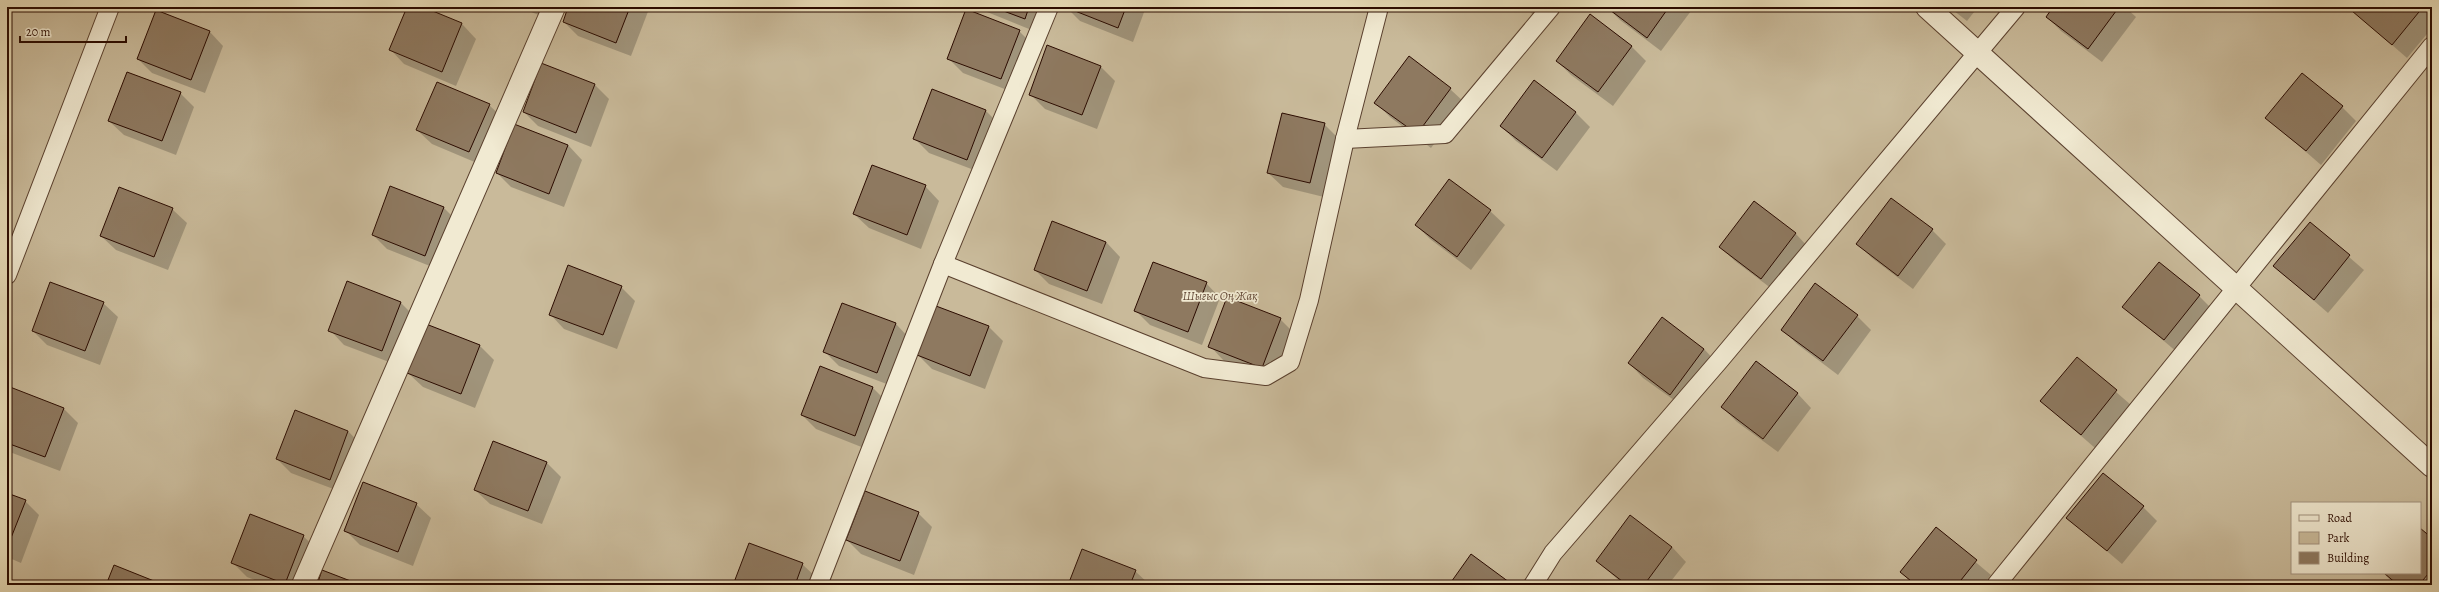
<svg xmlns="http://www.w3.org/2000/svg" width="2439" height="592" font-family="Alegreya,serif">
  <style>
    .green { fill: #c9ba9a; stroke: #7a624d; fill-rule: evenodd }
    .shadow { fill: #0003 }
    .building { fill: #8e7960; stroke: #2b0b00 }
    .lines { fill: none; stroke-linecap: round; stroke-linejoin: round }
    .lane-casing { stroke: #5a402e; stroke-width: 20 }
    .street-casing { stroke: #5a402e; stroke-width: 24 }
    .lane { stroke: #f1ead2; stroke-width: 18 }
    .street { stroke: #f1ead2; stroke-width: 22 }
    .labels { text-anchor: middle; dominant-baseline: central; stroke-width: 3.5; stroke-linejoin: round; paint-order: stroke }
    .park-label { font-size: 12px; font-style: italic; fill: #624836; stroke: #f1ead2 }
  </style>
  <rect width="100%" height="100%" fill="#e9deb9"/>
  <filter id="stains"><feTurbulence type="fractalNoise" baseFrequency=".005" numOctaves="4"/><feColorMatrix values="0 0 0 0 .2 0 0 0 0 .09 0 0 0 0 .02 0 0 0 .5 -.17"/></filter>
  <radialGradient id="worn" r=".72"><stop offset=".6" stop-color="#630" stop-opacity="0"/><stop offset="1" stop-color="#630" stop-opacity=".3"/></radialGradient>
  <path class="green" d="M 7,7 L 2432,7 L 2432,585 L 7,585 ZM 2292,503 L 2420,503 L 2420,573 L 2292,573 Z"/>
  <g class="shadow">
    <path d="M 408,7 L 421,7 L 462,24 L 476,39 L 456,86 L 404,64 L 390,49 Z"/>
    <path d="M 519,7 L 550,7 L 546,18 Z"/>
    <path d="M 569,7 L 647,7 L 649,9 L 631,56 L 578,36 L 564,22 Z"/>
    <path d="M 981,7 L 1049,7 L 1039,33 L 987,12 Z"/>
    <path d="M 1066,7 L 1146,7 L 1133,42 L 1080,21 Z"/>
    <path d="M 1523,7 L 1551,7 L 1541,20 Z"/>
    <path d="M 1607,7 L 1694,7 L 1661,51 L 1620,20 Z"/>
    <path d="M 1949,7 L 1978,7 L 1967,21 Z"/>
    <path d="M 2054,7 L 2125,7 L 2136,17 L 2102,62 L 2061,31 L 2047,17 Z"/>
    <path d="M 2357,7 L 2432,7 L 2432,28 L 2407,58 L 2353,11 Z"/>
    <path d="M 1590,16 L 1632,47 L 1646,61 L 1613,106 L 1571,75 L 1557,61 Z"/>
    <path d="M 209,31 L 223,46 L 205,93 L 152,73 L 138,59 Z"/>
    <path d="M 1019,31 L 1033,45 L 1015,93 L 963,73 L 948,58 Z"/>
    <path d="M 1101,67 L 1115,81 L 1097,129 L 1045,109 L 1030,94 Z"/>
    <path d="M 595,85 L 609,99 L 591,147 L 538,126 L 524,112 Z"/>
    <path d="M 1450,89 L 1465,103 L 1431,148 L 1390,117 L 1376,103 Z"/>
    <path d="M 933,91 L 986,111 L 1000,125 L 982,173 L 929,153 L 914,138 Z"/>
    <path d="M 180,93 L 194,107 L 176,155 L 124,135 L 109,121 Z"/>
    <path d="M 489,105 L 504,119 L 484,166 L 432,144 L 417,130 Z"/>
    <path d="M 2342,107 L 2356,121 L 2321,165 L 2267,118 Z"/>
    <path d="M 1575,112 L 1590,127 L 1557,171 L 1516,141 L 1501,126 Z"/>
    <path d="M 1324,124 L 1338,138 L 1324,197 L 1283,187 L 1268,173 Z"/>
    <path d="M 568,145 L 582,160 L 564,207 L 511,187 L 497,173 Z"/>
    <path d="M 1449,180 L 1490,211 L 1505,225 L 1471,270 L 1430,239 L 1416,225 Z"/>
    <path d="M 925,186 L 939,201 L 921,249 L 869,228 L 854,214 Z"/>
    <path d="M 444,208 L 458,222 L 440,270 L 387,249 L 373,235 Z"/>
    <path d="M 172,209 L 187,223 L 168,270 L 116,250 L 101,236 Z"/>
    <path d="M 2310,223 L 2364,270 L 2328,313 L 2274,266 Z"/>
    <path d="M 1932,230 L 1946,244 L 1913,289 L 1872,258 L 1858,244 Z"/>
    <path d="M 1795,233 L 1809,248 L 1776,292 L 1735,261 L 1720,247 Z"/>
    <path d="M 1106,242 L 1120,257 L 1102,304 L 1049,284 L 1035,270 Z"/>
    <path d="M 1206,283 L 1220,298 L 1202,345 L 1150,325 L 1135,310 Z"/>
    <path d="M 621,287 L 635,301 L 617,349 L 564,329 L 550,314 Z"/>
    <path d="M 2199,296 L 2213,310 L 2178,353 L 2124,307 Z"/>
    <path d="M 103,303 L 118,317 L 100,365 L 47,345 L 33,331 Z"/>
    <path d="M 401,303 L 415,317 L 397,365 L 344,345 L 330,330 Z"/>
    <path d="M 843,304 L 896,324 L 910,339 L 892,386 L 839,366 L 825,352 Z"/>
    <path d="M 936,307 L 989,327 L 1003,341 L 985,389 L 932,369 L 918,355 Z"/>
    <path d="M 1857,316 L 1871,330 L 1838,375 L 1797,344 L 1782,329 Z"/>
    <path d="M 1280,319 L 1295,334 L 1276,381 L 1224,361 L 1210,346 Z"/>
    <path d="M 479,345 L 494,360 L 475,408 L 423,387 L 408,373 Z"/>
    <path d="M 1704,349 L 1718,364 L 1685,408 L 1643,378 L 1629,363 Z"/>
    <path d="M 2077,358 L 2131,405 L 2095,448 L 2041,401 Z"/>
    <path d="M 820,367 L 873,388 L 887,402 L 869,450 L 816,429 L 802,415 Z"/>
    <path d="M 1797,393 L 1811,408 L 1778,452 L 1737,422 L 1722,407 Z"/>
    <path d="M 7,399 L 64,409 L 78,423 L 60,471 L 7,451 Z"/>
    <path d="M 295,411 L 348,431 L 362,446 L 344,493 L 291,473 L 277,459 Z"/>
    <path d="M 546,462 L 561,477 L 542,524 L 490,504 L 475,490 Z"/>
    <path d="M 7,494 L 25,501 L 39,515 L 21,563 L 7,557 Z"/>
    <path d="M 416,504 L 431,518 L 413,566 L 360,545 L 346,531 Z"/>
    <path d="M 2143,507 L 2157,521 L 2122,564 L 2068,518 Z"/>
    <path d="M 918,513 L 932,527 L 914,575 L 861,554 L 847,540 Z"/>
    <path d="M 1936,529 L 1991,575 L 1983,585 L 1914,585 L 1901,572 Z"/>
    <path d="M 2420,530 L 2432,539 L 2432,585 L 2396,585 L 2383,573 L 2420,573 Z"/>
    <path d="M 303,536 L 318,550 L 304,585 L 267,585 L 247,577 L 233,563 Z"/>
    <path d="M 1672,547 L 1686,562 L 1668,585 L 1624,585 L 1597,561 Z"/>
    <path d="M 802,564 L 817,578 L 814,585 L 734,585 Z"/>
    <path d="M 1135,571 L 1150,585 L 1069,585 Z"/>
  </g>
  <g class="building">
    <path d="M 407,7 L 423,7 L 462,23 L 442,72 L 389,50 Z"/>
    <path d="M 568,7 L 630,7 L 616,43 L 563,22 Z"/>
    <path d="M 993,7 L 1029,7 L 1025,19 Z"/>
    <path d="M 1065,7 L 1126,7 L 1118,28 Z"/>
    <path d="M 1606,7 L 1669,7 L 1647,38 Z"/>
    <path d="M 2053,7 L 2119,7 L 2088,49 L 2046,17 Z"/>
    <path d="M 2355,7 L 2423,7 L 2392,45 L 2352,11 Z"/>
    <path d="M 966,9 L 1020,30 L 1001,79 L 947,59 Z"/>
    <path d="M 156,10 L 210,31 L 191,80 L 137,59 Z"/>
    <path d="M 1590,14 L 1632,46 L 1598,92 L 1556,61 Z"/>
    <path d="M 1047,45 L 1101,66 L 1082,115 L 1029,95 Z"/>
    <path d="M 1409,56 L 1451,88 L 1417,134 L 1374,103 Z"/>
    <path d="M 541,63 L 595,84 L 576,133 L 523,112 Z"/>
    <path d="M 127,72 L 181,92 L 162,141 L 108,121 Z"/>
    <path d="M 2302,73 L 2343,106 L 2306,151 L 2265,118 Z"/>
    <path d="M 1534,80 L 1576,112 L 1542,158 L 1500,126 Z"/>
    <path d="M 437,82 L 490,104 L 469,152 L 416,130 Z"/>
    <path d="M 932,89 L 986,110 L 967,160 L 913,139 Z"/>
    <path d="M 1282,113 L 1325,123 L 1310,183 L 1267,173 Z"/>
    <path d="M 514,124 L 568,145 L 549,194 L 496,173 Z"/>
    <path d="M 872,165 L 926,185 L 907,235 L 853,214 Z"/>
    <path d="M 1449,179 L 1491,210 L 1457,257 L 1415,225 Z"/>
    <path d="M 390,186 L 444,207 L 425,256 L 372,235 Z"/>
    <path d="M 119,187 L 173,208 L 154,257 L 100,236 Z"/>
    <path d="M 1891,198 L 1933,229 L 1898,276 L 1856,244 Z"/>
    <path d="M 1754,201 L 1796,233 L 1761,279 L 1719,247 Z"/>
    <path d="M 1052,221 L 1106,242 L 1087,291 L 1034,270 Z"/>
    <path d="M 2310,222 L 2350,255 L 2314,300 L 2273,266 Z"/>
    <path d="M 1153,262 L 1207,282 L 1188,332 L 1134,311 Z"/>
    <path d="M 2159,262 L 2200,295 L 2164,340 L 2122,307 Z"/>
    <path d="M 568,265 L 622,286 L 603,335 L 549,315 Z"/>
    <path d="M 347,281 L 401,302 L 382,351 L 328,331 Z"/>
    <path d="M 50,282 L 104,302 L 85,351 L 32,331 Z"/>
    <path d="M 1815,283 L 1858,315 L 1823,361 L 1781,330 Z"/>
    <path d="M 1227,297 L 1281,318 L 1262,368 L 1208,347 Z"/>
    <path d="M 842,303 L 896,323 L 877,373 L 823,352 Z"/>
    <path d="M 936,306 L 989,326 L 970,376 L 917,355 Z"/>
    <path d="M 1662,317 L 1704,349 L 1670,395 L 1628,363 Z"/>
    <path d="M 426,324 L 480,345 L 461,394 L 407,373 Z"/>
    <path d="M 2077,357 L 2117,390 L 2081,435 L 2040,401 Z"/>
    <path d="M 1756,361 L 1798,393 L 1763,439 L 1721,407 Z"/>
    <path d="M 820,366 L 873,387 L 855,436 L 801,415 Z"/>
    <path d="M 10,387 L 64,408 L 45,457 L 7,443 L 7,396 Z"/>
    <path d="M 295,410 L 348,431 L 330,480 L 276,459 Z"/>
    <path d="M 493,441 L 547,462 L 528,511 L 474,490 Z"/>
    <path d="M 2103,473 L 2144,506 L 2107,551 L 2066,518 Z"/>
    <path d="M 363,482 L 417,503 L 398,552 L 344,531 Z"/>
    <path d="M 865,491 L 919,512 L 900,561 L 846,540 Z"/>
    <path d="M 7,493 L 26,500 L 7,548 Z"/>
    <path d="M 250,514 L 304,535 L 285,584 L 231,563 Z"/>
    <path d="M 1630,515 L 1672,547 L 1644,585 L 1627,585 L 1596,561 Z"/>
    <path d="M 1936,527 L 1977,560 L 1957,585 L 1916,585 L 1900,572 Z"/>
    <path d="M 2420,528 L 2432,538 L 2432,569 L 2419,585 L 2398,585 L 2384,573 L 2420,573 Z"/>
    <path d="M 749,543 L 803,563 L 795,585 L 733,585 Z"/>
    <path d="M 1082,549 L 1136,570 L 1130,585 L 1068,585 Z"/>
    <path d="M 1471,554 L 1513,585 L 1449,585 Z"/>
    <path d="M 114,565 L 164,585 L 106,585 Z"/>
    <path d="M 322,570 L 361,585 L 317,585 Z"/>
  </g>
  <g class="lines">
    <g class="lane-casing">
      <g id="lane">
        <path d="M 1345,139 L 1445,134 L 1551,7"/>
        <path d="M 943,264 L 1204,368 L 1266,376 L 1290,362 L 1309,300 L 1345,139 L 1379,7"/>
        <path d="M 7,275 L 110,7"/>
        <path d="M 818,585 L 943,264 L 1049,7"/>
        <path d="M 1533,585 L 1553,553 L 1719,361 L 2016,7"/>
        <path d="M 1996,585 L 2432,46"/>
      </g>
    </g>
    <g class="street-casing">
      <g id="street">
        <path d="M 1927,7 L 2432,466"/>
        <path d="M 303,585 L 554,7"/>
      </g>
    </g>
    <use href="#lane" class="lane"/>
    <use href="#street" class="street"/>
  </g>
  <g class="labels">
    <g class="park-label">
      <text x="1220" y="296">Шығыс Оң Жақ</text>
    </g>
  </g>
  <rect width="2439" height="592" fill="none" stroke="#e9deb9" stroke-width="24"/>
  <rect x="8" y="8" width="2423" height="576" fill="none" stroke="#2b0b00" stroke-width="2"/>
  <rect x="12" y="12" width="2415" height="568" fill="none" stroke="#2b0b00"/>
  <rect x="2291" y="502" width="130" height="72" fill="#f1ead2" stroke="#a2917e"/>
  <rect x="2299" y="515" width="20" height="6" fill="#f1ead2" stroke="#a2917e"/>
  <text x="2327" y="522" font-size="12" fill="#2b0b00">Road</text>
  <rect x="2299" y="532" width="20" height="12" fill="#c9ba9a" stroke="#a2917e"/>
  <text x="2327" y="542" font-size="12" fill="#2b0b00">Park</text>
  <rect x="2299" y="552" width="20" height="12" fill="#8e7960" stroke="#a2917e"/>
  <text x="2327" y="562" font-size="12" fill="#2b0b00">Building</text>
  <path d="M20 36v6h106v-6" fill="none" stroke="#2b0b00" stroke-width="2"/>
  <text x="26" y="36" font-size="12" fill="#2b0b00" stroke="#f1ead2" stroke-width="3" paint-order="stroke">20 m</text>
  <rect width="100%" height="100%" filter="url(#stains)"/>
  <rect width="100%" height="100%" fill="url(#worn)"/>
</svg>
